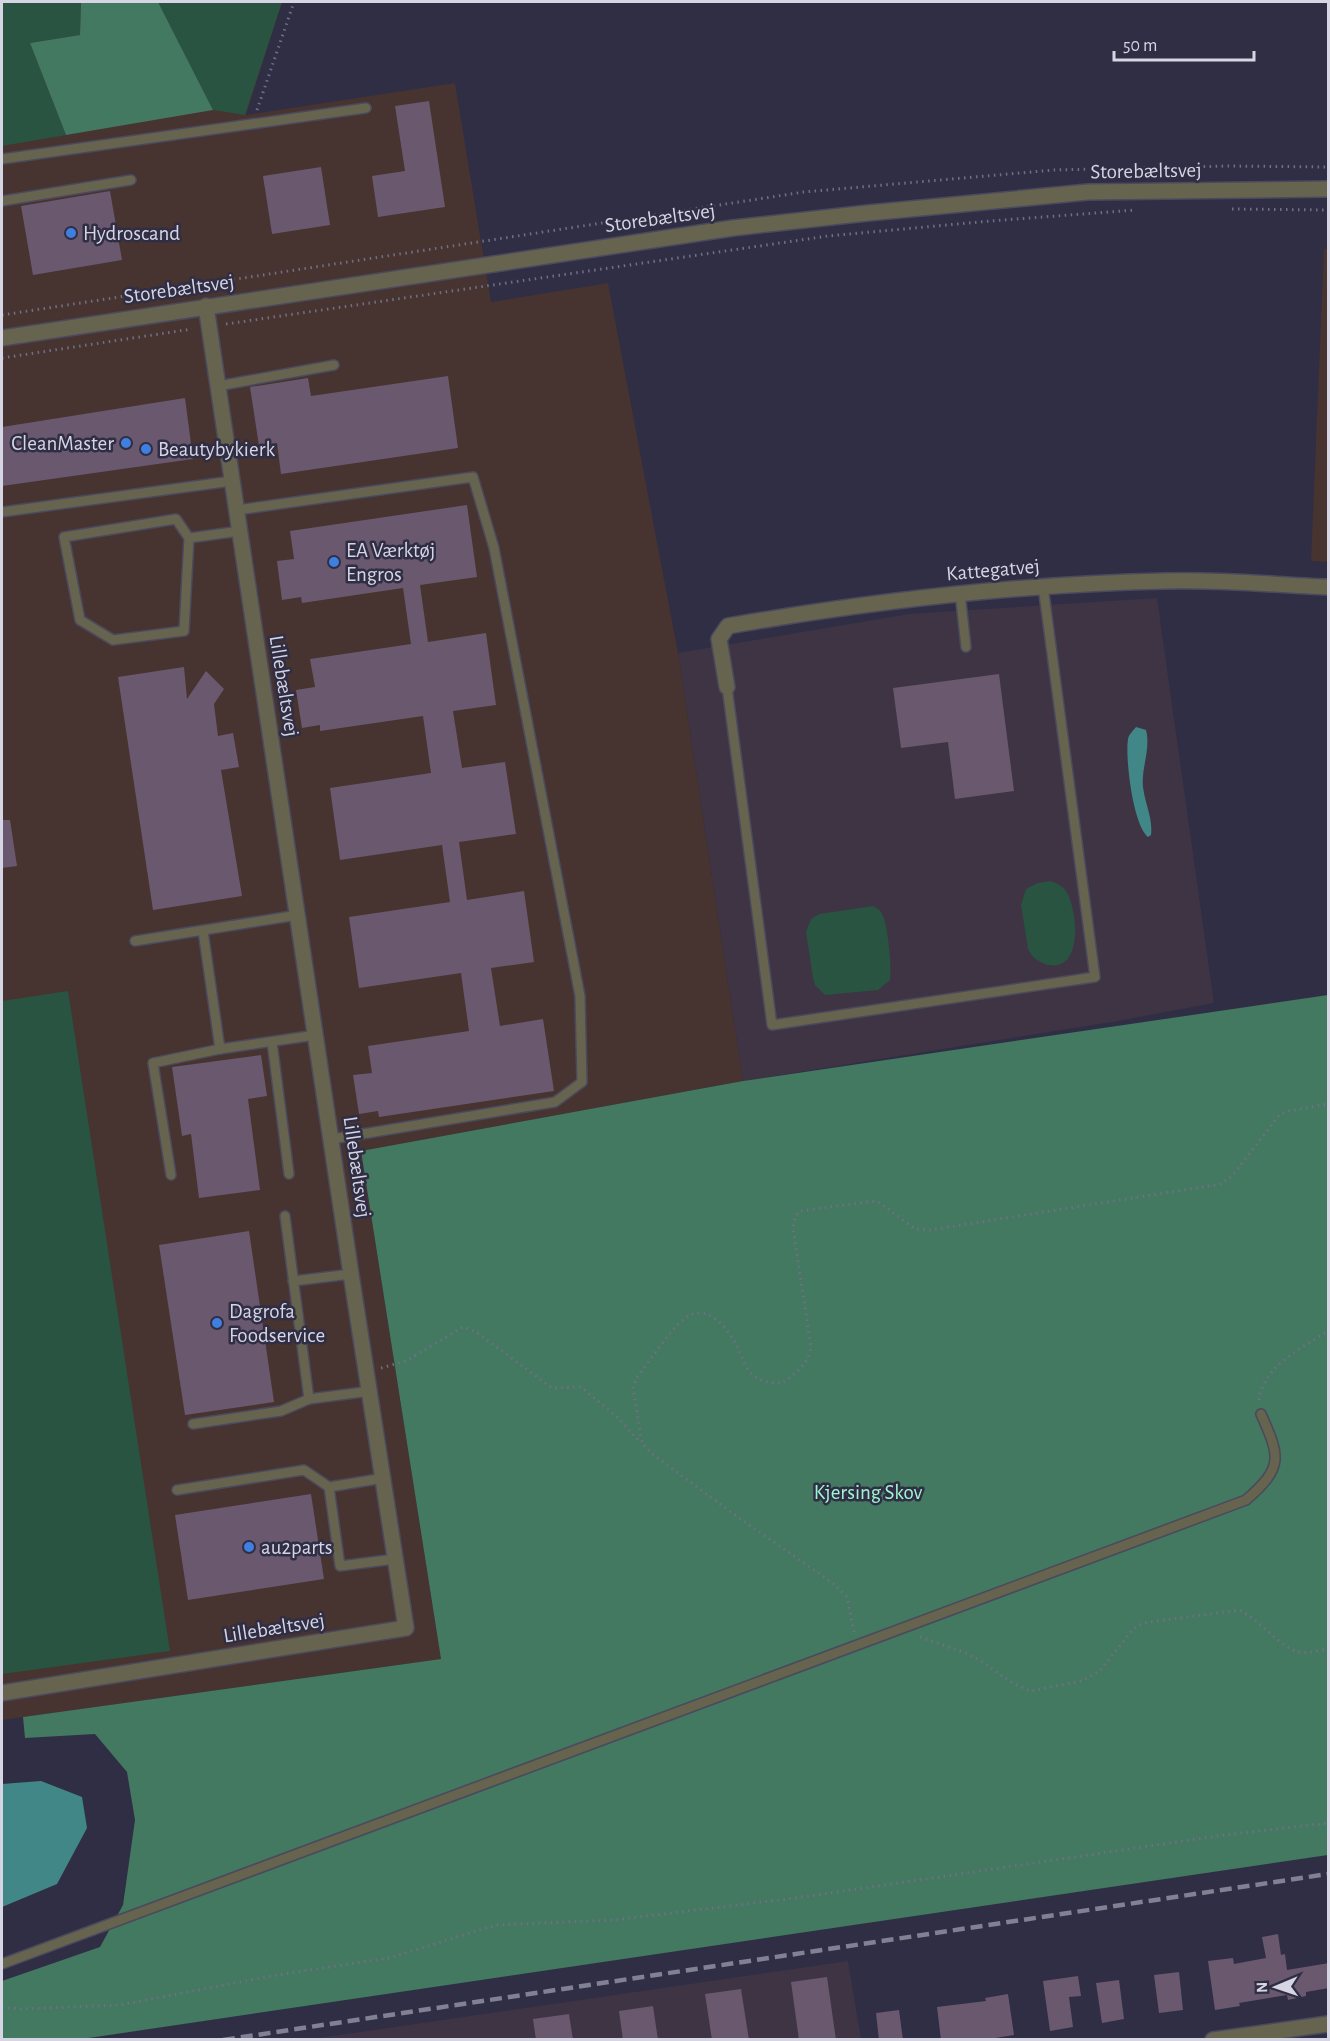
<svg xmlns="http://www.w3.org/2000/svg" width="1330" height="2041" font-family="'Alegreya Sans',sans-serif">
  <style>
    .commercial { fill: #3e3444 }
    .industrial { fill: #473330 }
    .green { fill: #285441 }
    .forest { fill: #437861 }
    .water { fill: #428787 }
    .building { fill: #6a586f }
    .lines { fill: none; stroke-linecap: round; stroke-linejoin: round }
    .service-casing { stroke: #4a495e; stroke-width: 12 }
    .minor-casing { stroke: #4a495e; stroke-width: 18 }
    .tertiary-casing { stroke: #4a495e; stroke-width: 18 }
    .path { stroke: #707084; stroke-width: 3; stroke-dasharray: 1.5 4.5; stroke-linecap: butt }
    .service { stroke: #66634e; stroke-width: 9 }
    .minor { stroke: #66634e; stroke-width: 15 }
    .tertiary { stroke: #66634e; stroke-width: 15 }
    .rail { stroke: #818194; stroke-width: 4.5; stroke-dasharray: 12 6; stroke-linecap: butt }
    .shop-dot { fill: #3f7fe0; stroke: #2f2e45; stroke-width: 2 }
    .labels { text-anchor: middle; dominant-baseline: central; stroke-width: 5; stroke-linejoin: round; paint-order: stroke }
    .street-label { font-size: 21px; fill: #d5d5e4; stroke: #2f2e45 }
    .poi-label { font-size: 21px; fill: #d5d5e4; stroke: #2f2e45; text-anchor: start }
    .park-label { font-size: 21px; fill: #a0f5ce; stroke: #2f2e45 }
  </style>
  <rect width="100%" height="100%" fill="#2f2e45"/>
  <g class="commercial">
    <path d="M 1157,598 L 1214,1003 L 1112,1022 L 743,1081 L 678,653 L 909,614 Z"/>
    <path d="M 848,1961 L 861,2039 L 305,2040 Z"/>
  </g>
  <g class="industrial">
    <path d="M 2,2 L 282,2 L 246,115 L 455,83 L 491,302 L 608,283 L 678,653 L 743,1081 L 361,1151 L 441,1659 L 2,1720 Z"/>
    <path d="M 1324,249 L 1328,249 L 1328,562 L 1311,561 Z"/>
  </g>
  <g class="green">
    <path d="M 2,2 L 81,2 L 80,35 L 30,43 L 66,135 L 2,146 Z"/>
    <path d="M 158,2 L 282,2 L 245,115 L 213,110 Z"/>
    <path d="M 1050,881 C 1056,883 1062,885 1066,891 C 1078,909 1084,976 1045,964 C 1037,961 1032,957 1028,949 L 1021,905 L 1026,889 L 1038,883 Z"/>
    <path d="M 873,906 C 876,908 879,909 881,912 C 888,922 892,967 890,980 L 878,990 L 825,995 L 815,985 L 813,978 L 806,932 L 811,919 L 819,914 Z"/>
    <path d="M 68,991 L 170,1651 L 2,1674 L 2,1001 Z"/>
  </g>
  <g class="forest">
    <path d="M 81,2 L 158,2 L 213,110 L 66,135 L 30,43 L 80,35 Z"/>
    <path d="M 1328,995 L 1328,1855 L 82,2039 L 2,2039 L 2,1981 L 100,1947 L 123,1905 L 135,1820 L 127,1772 L 95,1734 L 25,1738 L 23,1717 L 441,1659 L 361,1151 L 743,1081 Z"/>
  </g>
  <g class="water">
    <path d="M 1136,727 L 1146,730 C 1151,749 1141,768 1143,787 C 1145,804 1153,818 1151,835 L 1148,837 C 1133,825 1125,758 1128,739 C 1129,734 1133,731 1136,727 Z"/>
    <path d="M 41,1781 L 82,1797 L 87,1828 L 57,1884 L 2,1907 L 2,1784 Z"/>
  </g>
  <g class="building">
    <path d="M 429,101 L 445,207 L 378,217 L 372,176 L 405,171 L 395,106 Z"/>
    <path d="M 321,167 L 330,225 L 272,234 L 263,176 Z"/>
    <path d="M 110,191 L 122,260 L 33,275 L 21,206 Z"/>
    <path d="M 448,376 L 458,448 L 281,474 L 277,443 L 259,446 L 250,387 L 308,378 L 311,396 Z"/>
    <path d="M 185,398 L 193,459 L 2,486 L 2,427 Z"/>
    <path d="M 467,505 L 477,577 L 420,585 L 428,642 L 486,633 L 496,705 L 453,711 L 462,768 L 505,762 L 516,834 L 459,842 L 467,900 L 524,891 L 534,962 L 491,968 L 500,1026 L 543,1019 L 554,1091 L 379,1117 L 378,1111 L 359,1114 L 353,1075 L 372,1073 L 368,1046 L 469,1031 L 461,973 L 359,988 L 349,917 L 450,902 L 442,845 L 340,860 L 330,788 L 431,773 L 423,716 L 320,731 L 320,725 L 302,728 L 296,690 L 315,687 L 310,659 L 411,644 L 403,588 L 302,603 L 301,597 L 282,600 L 277,561 L 294,559 L 290,531 Z"/>
    <path d="M 184,667 L 187,699 L 206,671 L 224,689 L 214,704 L 218,736 L 233,733 L 239,767 L 221,770 L 242,896 L 153,910 L 118,677 Z"/>
    <path d="M 999,674 L 1014,791 L 955,799 L 948,742 L 901,748 L 893,688 Z"/>
    <path d="M 2,820 L 10,820 L 17,866 L 2,868 Z"/>
    <path d="M 261,1055 L 267,1096 L 248,1099 L 260,1190 L 199,1198 L 191,1134 L 182,1136 L 172,1067 Z"/>
    <path d="M 249,1231 L 274,1402 L 185,1415 L 159,1245 Z"/>
    <path d="M 311,1494 L 324,1579 L 188,1600 L 175,1515 Z"/>
    <path d="M 1278,1934 L 1281,1955 L 1285,1954 L 1287,1970 L 1329,1963 L 1329,1988 L 1306,1992 L 1306,1996 L 1288,2000 L 1287,1995 L 1239,2003 L 1240,2006 L 1215,2010 L 1208,1961 L 1233,1958 L 1234,1964 L 1266,1958 L 1262,1937 Z"/>
    <path d="M 1179,1972 L 1183,2010 L 1159,2013 L 1154,1975 Z"/>
    <path d="M 1078,1976 L 1081,1996 L 1069,1997 L 1073,2027 L 1050,2031 L 1043,1981 Z"/>
    <path d="M 827,1977 L 836,2040 L 799,2040 L 791,1982 Z"/>
    <path d="M 1119,1980 L 1124,2019 L 1102,2023 L 1096,1983 Z"/>
    <path d="M 741,1989 L 749,2040 L 712,2040 L 705,1994 Z"/>
    <path d="M 1008,1994 L 1014,2035 L 983,2040 L 941,2040 L 937,2007 L 986,2001 L 985,1998 Z"/>
    <path d="M 653,2006 L 658,2040 L 623,2040 L 619,2011 Z"/>
    <path d="M 899,2010 L 903,2040 L 879,2040 L 876,2013 Z"/>
    <path d="M 569,2014 L 573,2040 L 536,2040 L 533,2019 Z"/>
  </g>
  <g class="lines">
    <g class="service-casing">
      <g id="service">
        <path d="M 2,159 L 366,108"/>
        <path d="M 2,201 L 131,180"/>
        <path d="M 218,386 L 334,365"/>
        <path d="M 237,510 L 473,477 L 494,548 L 580,996 L 582,1082 L 555,1102 L 332,1139"/>
        <path d="M 2,512 L 232,481"/>
        <path d="M 176,519 L 189,538 L 184,631 L 113,640 L 80,620 L 64,537 Z"/>
        <path d="M 189,538 L 240,531"/>
        <path d="M 960,593 L 966,647"/>
        <path d="M 727,687 L 772,1025 L 1095,977 L 1043,586"/>
        <path d="M 203,931 L 220,1049"/>
        <path d="M 135,941 L 298,915"/>
        <path d="M 272,1042 L 289,1174"/>
        <path d="M 171,1175 L 153,1063 L 220,1049 L 316,1035"/>
        <path d="M 285,1216 L 309,1399"/>
        <path d="M 293,1281 L 351,1274"/>
        <path d="M 193,1424 L 281,1411 L 309,1399 L 371,1391"/>
        <path d="M 329,1487 L 384,1478"/>
        <path d="M 177,1490 L 304,1470 L 329,1487 L 340,1566 L 395,1559"/>
        <path d="M 2,1964 L 1246,1500 C 1284,1467 1280,1457 1261,1414"/>
      </g>
    </g>
    <g class="minor-casing">
      <g id="minor">
        <path d="M 727,687 L 719,639 L 728,626 C 872,601 1018,584 1165,581 C 1219,579 1274,585 1328,587"/>
        <path d="M 2,1693 L 406,1628 L 351,1274 L 206,306"/>
        <path d="M 1213,2040 L 1328,2024"/>
      </g>
    </g>
    <g class="tertiary-casing">
      <path id="tertiary" d="M 2,338 L 733,228 L 868,213 L 1088,192 L 1328,189"/>
    </g>
    <g class="path">
      <path d="M 257,110 L 294,2"/>
      <path d="M 1232,209 L 1328,210"/>
      <path d="M 2,315 L 804,192 L 1054,170 L 1228,166 L 1328,167"/>
      <path d="M 226,324 L 828,236 L 990,221 L 1136,210"/>
      <path d="M 2,358 L 192,329"/>
      <path d="M 381,1368 L 406,1361 L 463,1327 L 475,1331 L 552,1388 L 581,1387 L 617,1417 L 640,1442"/>
      <path d="M 1259,1400 C 1263,1366 1302,1348 1328,1331"/>
      <path d="M 854,1632 L 847,1597 L 834,1584 L 735,1515 L 651,1453 L 642,1443 L 633,1388 L 637,1377 C 650,1361 669,1331 684,1319 C 706,1301 727,1327 737,1346 C 741,1354 745,1368 752,1374 C 760,1382 771,1383 782,1383 C 795,1375 809,1363 811,1347 L 793,1228 L 795,1217 L 800,1211 L 874,1201 L 880,1203 L 915,1229 L 930,1230 L 1221,1184 L 1232,1176 L 1280,1114 L 1289,1111 L 1328,1104"/>
      <path d="M 920,1637 L 968,1654 L 983,1662 L 1009,1681 L 1030,1691 L 1081,1681 L 1100,1671 L 1133,1629 L 1143,1623 L 1239,1610 C 1258,1618 1282,1650 1300,1652 C 1309,1654 1320,1650 1328,1649"/>
      <path d="M 2,2007 L 19,2009 L 120,2005 L 277,1975 L 389,1958 L 496,1925 L 614,1920 L 803,1897 L 1217,1836 L 1328,1823"/>
    </g>
    <use href="#service" class="service"/>
    <use href="#minor" class="minor"/>
    <use href="#tertiary" class="tertiary"/>
    <path class="rail" d="M 223,2040 L 1328,1874"/>
  </g>
  <g class="shop-dot">
    <circle cx="71" cy="233" r="6"/>
    <circle cx="126" cy="443" r="6"/>
    <circle cx="146" cy="449" r="6"/>
    <circle cx="334" cy="562" r="6"/>
    <circle cx="217" cy="1323" r="6"/>
    <circle cx="249" cy="1547" r="6"/>
  </g>
  <g class="labels">
    <g class="street-label">
      <text transform="translate(1146 171) rotate(-1)">Storebæltsvej</text>
      <text transform="translate(660 218) rotate(-8)">Storebæltsvej</text>
      <text transform="translate(179 289) rotate(-8)">Storebæltsvej</text>
      <text transform="translate(993 570) rotate(-5)">Kattegatvej</text>
      <text transform="translate(284 686) rotate(81)">Lillebæltsvej</text>
      <text transform="translate(357 1167) rotate(82)">Lillebæltsvej</text>
      <text transform="translate(274 1628) rotate(-9)">Lillebæltsvej</text>
    </g>
    <g class="poi-label">
      <text x="83" y="233">Hydroscand</text>
      <text x="114" y="443" text-anchor="end">CleanMaster</text>
      <text x="158" y="449">Beautybykierk</text>
      <text x="346" y="550">EA Værktøj<tspan x="346" dy="24">Engros</tspan></text>
      <text x="229" y="1311">Dagrofa<tspan x="229" dy="24">Foodservice</tspan></text>
      <text x="261" y="1547">au2parts</text>
    </g>
    <g class="park-label">
      <text x="868" y="1492">Kjersing Skov</text>
    </g>
  </g>
  <rect width="1330" height="2041" fill="none" stroke="#d5d5e4" stroke-width="6"/>
  <g transform="translate(1276 1987) rotate(268)" stroke="#2f2e45" stroke-width="4.5" paint-order="stroke">
  <path d="M0-4.5L10 22L0 15L-10 22Z" fill="#d5d5e4"/>
  <text y="-9" font-size="16" font-weight="bold" text-anchor="middle" fill="#d5d5e4">N</text>
  </g>
  <path d="M1114 51v9h140v-9" fill="none" stroke="#d5d5e4" stroke-width="3"/>
  <text x="1123" y="51" font-size="18" fill="#d5d5e4" stroke="#2f2e45" stroke-width="4.5" paint-order="stroke">50 m</text>
</svg>
